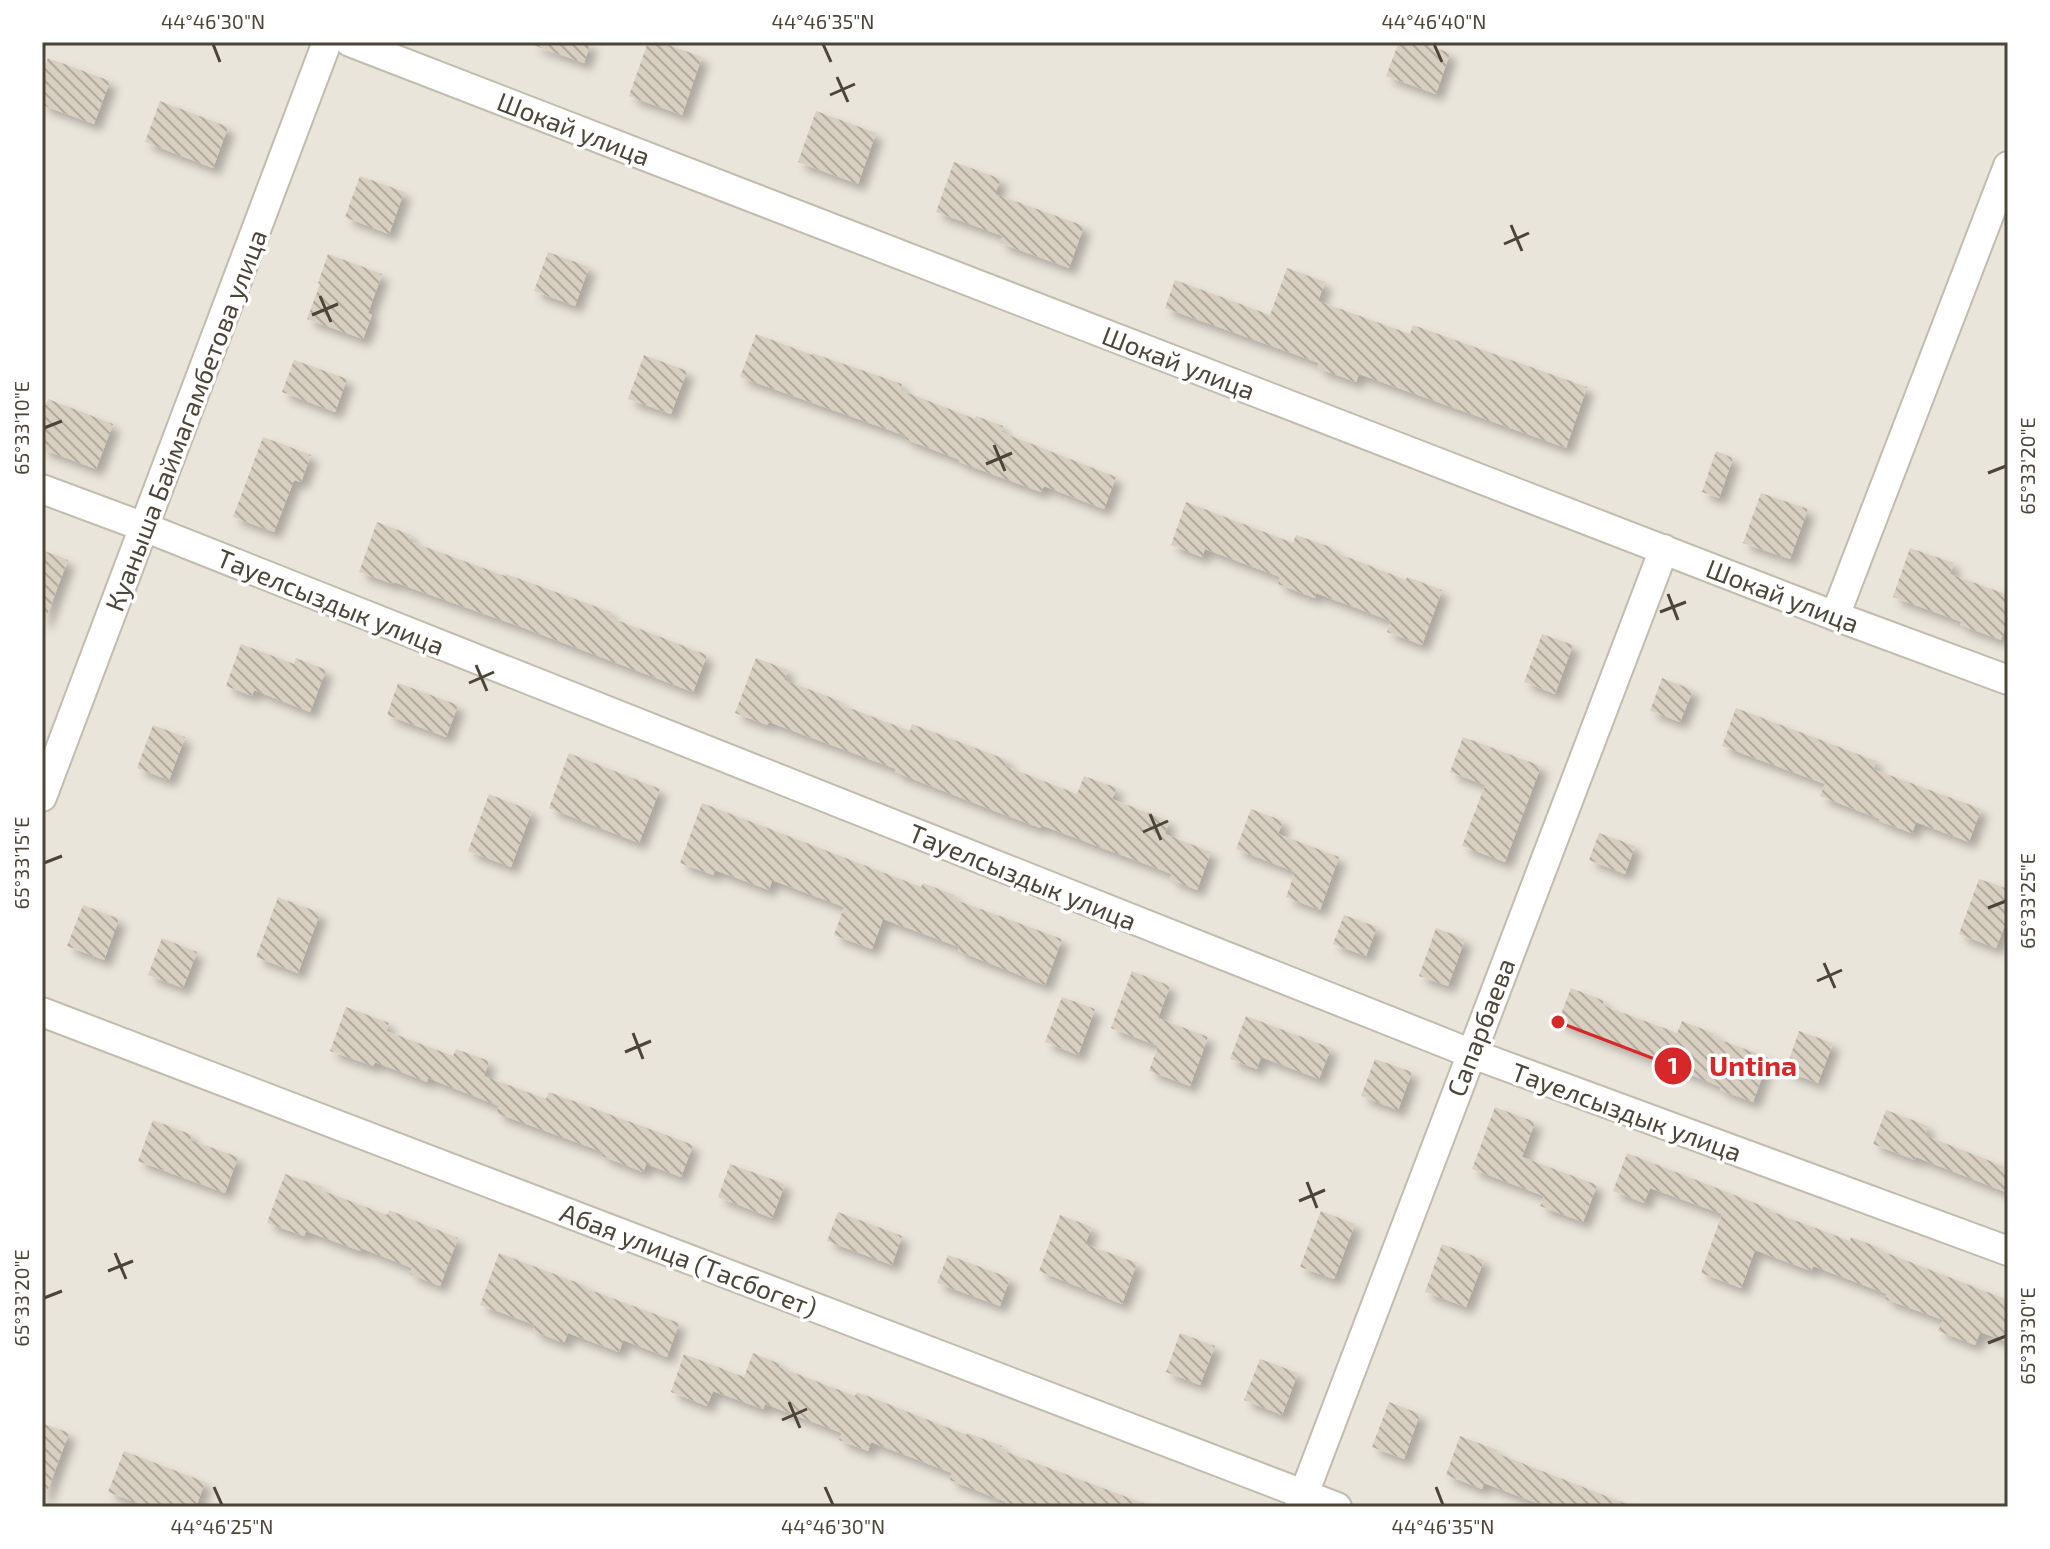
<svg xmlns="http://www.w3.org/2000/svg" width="2050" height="1549" font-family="'Exo 2',sans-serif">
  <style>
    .residential { fill: #eae5da }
    .building { fill: url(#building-back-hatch); filter: url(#shadow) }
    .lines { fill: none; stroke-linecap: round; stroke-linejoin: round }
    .street-casing { stroke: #c2bbae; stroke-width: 32 }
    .street { stroke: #fff; stroke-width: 28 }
    .ticks { fill: none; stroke: #4b4439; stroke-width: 3 }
    .labels { text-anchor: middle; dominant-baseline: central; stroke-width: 7; stroke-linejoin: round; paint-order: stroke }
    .street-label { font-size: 26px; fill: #4b4439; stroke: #fff }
    .leader { fill: none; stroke: #d62828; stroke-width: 3 }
    .callout-dot { fill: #d62828; stroke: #fff; stroke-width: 3 }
    .mark-label { font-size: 24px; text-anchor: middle; font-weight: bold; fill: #fff }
    .callout-label { font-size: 28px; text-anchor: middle; font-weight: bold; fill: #d62828; stroke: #fff; stroke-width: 7; stroke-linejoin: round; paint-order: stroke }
    .neatline { fill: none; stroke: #4b4439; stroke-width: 3 }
    .ticks-label { font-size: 20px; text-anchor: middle; fill: #4b4439 }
  </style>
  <defs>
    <pattern id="building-back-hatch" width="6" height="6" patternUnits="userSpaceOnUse" patternTransform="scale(2)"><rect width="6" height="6" fill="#d8cfc1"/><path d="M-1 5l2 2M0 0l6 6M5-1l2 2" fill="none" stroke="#b1aa9e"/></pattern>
    <filter id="shadow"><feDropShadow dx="7" dy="7" stdDeviation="4" flood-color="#0004"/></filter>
  </defs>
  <rect width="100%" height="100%" fill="#f6f3ec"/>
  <rect class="residential" x="42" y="42" width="1966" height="1465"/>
  <g class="building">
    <path d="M 533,42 L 591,42 L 584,63 L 533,45 Z"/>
    <path d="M 648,42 L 660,42 L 702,57 L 682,115 L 629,96 Z"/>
    <path d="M 1399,42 L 1418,42 L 1450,53 L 1436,94 L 1386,76 Z"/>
    <path d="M 48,58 L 110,81 L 94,124 L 42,105 L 42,75 Z"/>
    <path d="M 160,101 L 228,127 L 213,168 L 145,142 Z"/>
    <path d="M 816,111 L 876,133 L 858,184 L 798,162 Z"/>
    <path d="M 954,162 L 1001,179 L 995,194 L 1084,226 L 1069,268 L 1000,243 L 1003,236 L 936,212 Z"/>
    <path d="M 360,176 L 404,192 L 389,234 L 345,217 Z"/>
    <path d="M 548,252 L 589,267 L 575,306 L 534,291 Z"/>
    <path d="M 328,254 L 382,274 L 368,313 L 372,315 L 363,339 L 307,319 L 320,284 L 318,283 Z"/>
    <path d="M 1287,268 L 1325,282 L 1318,301 L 1410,334 L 1413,325 L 1587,387 L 1566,448 L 1359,374 L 1356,382 L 1317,368 L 1319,363 L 1165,308 L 1175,280 L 1270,315 Z"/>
    <path d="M 756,334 L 812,355 L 812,353 L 902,384 L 900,390 L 975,419 L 976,416 L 1003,426 L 1001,432 L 1116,477 L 1104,509 L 1044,486 L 1041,492 L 959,462 L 960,460 L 905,439 L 906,436 L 740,377 Z"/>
    <path d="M 644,355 L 687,371 L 671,414 L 628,399 Z"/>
    <path d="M 294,360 L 347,379 L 335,412 L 282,392 Z"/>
    <path d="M 48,399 L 113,424 L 96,469 L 42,449 L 42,414 Z"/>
    <path d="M 263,437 L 311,455 L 301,482 L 294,480 L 274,532 L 233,517 Z"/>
    <path d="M 1716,451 L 1733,458 L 1719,498 L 1702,492 Z"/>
    <path d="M 1761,493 L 1808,509 L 1790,559 L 1743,543 Z"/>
    <path d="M 1186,502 L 1293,543 L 1296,535 L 1333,548 L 1332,551 L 1406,580 L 1407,577 L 1442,590 L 1422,645 L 1387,632 L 1391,621 L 1316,593 L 1315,598 L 1278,584 L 1280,577 L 1205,549 L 1202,557 L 1171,545 Z"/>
    <path d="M 377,522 L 411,535 L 409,541 L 505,576 L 506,574 L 611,612 L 609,617 L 707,655 L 693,692 L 524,628 L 394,582 L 393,584 L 359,572 Z"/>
    <path d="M 1910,548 L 1954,563 L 1950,574 L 2008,595 L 2008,620 L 2001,640 L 1960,625 L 1962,622 L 1893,597 Z"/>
    <path d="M 42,550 L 68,560 L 44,623 L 42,622 Z"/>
    <path d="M 1542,634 L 1573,645 L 1555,694 L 1524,682 Z"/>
    <path d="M 241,644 L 294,664 L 296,658 L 326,670 L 310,712 L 254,690 L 252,696 L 226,686 Z"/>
    <path d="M 756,658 L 788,670 L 784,680 L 840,701 L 839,704 L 910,731 L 912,724 L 949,738 L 1007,760 L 1005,766 L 1077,794 L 1084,776 L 1117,788 L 1112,799 L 1169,821 L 1165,834 L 1211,852 L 1197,890 L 1170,879 L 1172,874 L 1041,825 L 1040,828 L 1005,815 L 895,772 L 896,769 L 769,722 L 767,725 L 735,713 Z"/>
    <path d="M 1662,678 L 1693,690 L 1680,722 L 1650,711 Z"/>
    <path d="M 398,683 L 458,705 L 446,737 L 387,715 Z"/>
    <path d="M 1736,708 L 1876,761 L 1873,769 L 1981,809 L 1969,842 L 1916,822 L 1912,833 L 1879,821 L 1880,819 L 1820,796 L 1825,784 L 1722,746 Z"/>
    <path d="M 153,725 L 185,737 L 169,780 L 137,768 Z"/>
    <path d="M 1463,737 L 1541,766 L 1505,862 L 1462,846 L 1485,785 L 1450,772 Z"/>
    <path d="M 569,753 L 660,789 L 639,843 L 549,808 Z"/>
    <path d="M 489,794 L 532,811 L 511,867 L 468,851 Z"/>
    <path d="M 702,803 L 921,887 L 923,883 L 954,895 L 953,899 L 1062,939 L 1045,985 L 958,951 L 959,947 L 883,919 L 872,949 L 834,935 L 844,907 L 772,880 L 769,890 L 715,870 L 713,875 L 680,863 Z"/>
    <path d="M 1251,809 L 1283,821 L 1278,834 L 1339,857 L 1320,910 L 1286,897 L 1295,872 L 1236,849 Z"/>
    <path d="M 1599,833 L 1635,846 L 1625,874 L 1589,860 Z"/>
    <path d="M 1979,879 L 2008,889 L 2008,917 L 1996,948 L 1959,934 Z"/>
    <path d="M 278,897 L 320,913 L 298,973 L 256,957 Z"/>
    <path d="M 83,905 L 119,919 L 104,960 L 67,946 Z"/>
    <path d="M 1344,915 L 1377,927 L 1366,956 L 1333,944 Z"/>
    <path d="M 1436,928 L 1465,939 L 1448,986 L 1419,976 Z"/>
    <path d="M 162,938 L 197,952 L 183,988 L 148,975 Z"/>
    <path d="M 1132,971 L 1170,986 L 1158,1018 L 1208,1037 L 1190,1086 L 1149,1071 L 1158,1046 L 1111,1028 Z"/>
    <path d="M 1571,988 L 1604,1001 L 1602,1005 L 1677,1033 L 1682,1021 L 1715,1034 L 1713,1037 L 1769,1058 L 1753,1102 L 1720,1090 L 1721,1087 L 1558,1022 Z"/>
    <path d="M 1062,997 L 1095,1009 L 1078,1055 L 1045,1042 Z"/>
    <path d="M 346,1007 L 389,1023 L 386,1031 L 453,1056 L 456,1049 L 489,1061 L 484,1076 L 546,1099 L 549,1092 L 693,1145 L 681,1177 L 646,1164 L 643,1172 L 602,1156 L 603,1152 L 496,1113 L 499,1106 L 428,1078 L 427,1082 L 375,1062 L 373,1066 L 330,1051 Z"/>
    <path d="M 1246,1016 L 1331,1048 L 1319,1079 L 1261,1057 L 1257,1069 L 1230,1059 Z"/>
    <path d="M 1799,1031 L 1833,1043 L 1818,1083 L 1785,1071 Z"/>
    <path d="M 1375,1059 L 1412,1072 L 1398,1110 L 1361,1096 Z"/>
    <path d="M 1495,1107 L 1535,1122 L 1522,1157 L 1597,1185 L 1583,1222 L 1540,1206 L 1544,1196 L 1472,1169 Z"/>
    <path d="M 1886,1110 L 1928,1126 L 1924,1135 L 2008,1168 L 2008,1193 L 1916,1157 L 1915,1160 L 1873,1144 Z"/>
    <path d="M 153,1120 L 192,1135 L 190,1140 L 238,1157 L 225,1193 L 138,1161 Z"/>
    <path d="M 1627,1153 L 1770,1209 L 1770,1211 L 1850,1241 L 1851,1237 L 1880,1248 L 1879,1250 L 2008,1300 L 2008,1342 L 1980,1332 L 1975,1345 L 1938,1331 L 1943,1320 L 1885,1299 L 1887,1294 L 1813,1266 L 1811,1271 L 1755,1250 L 1741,1288 L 1701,1273 L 1722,1214 L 1650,1188 L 1644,1203 L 1613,1191 Z"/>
    <path d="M 730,1164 L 785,1184 L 772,1218 L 718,1197 Z"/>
    <path d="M 285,1174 L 322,1187 L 321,1190 L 387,1215 L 389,1210 L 458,1238 L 440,1286 L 410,1274 L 412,1268 L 361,1248 L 360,1251 L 306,1231 L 304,1236 L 267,1223 Z"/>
    <path d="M 1321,1211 L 1355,1224 L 1334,1279 L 1300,1267 Z"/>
    <path d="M 838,1212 L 902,1236 L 892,1265 L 827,1241 Z"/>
    <path d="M 1060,1215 L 1092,1227 L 1085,1244 L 1137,1263 L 1122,1304 L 1039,1271 Z"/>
    <path d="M 1442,1244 L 1484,1260 L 1466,1307 L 1425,1292 Z"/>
    <path d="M 499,1253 L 586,1286 L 585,1288 L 679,1323 L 667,1357 L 623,1340 L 619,1352 L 568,1333 L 564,1343 L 533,1331 L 535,1325 L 480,1305 Z"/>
    <path d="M 948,1255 L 1010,1278 L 1000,1306 L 937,1283 Z"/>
    <path d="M 1180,1333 L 1215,1346 L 1200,1385 L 1166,1372 Z"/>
    <path d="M 753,1353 L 780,1364 L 779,1367 L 855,1396 L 857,1392 L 967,1435 L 967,1433 L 1002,1446 L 1001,1450 L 1148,1505 L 1147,1507 L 1004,1507 L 1006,1502 L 950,1480 L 952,1473 L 871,1442 L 868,1451 L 839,1440 L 842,1433 L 765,1404 L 763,1409 L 713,1391 L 707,1406 L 671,1392 L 684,1354 L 744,1377 Z"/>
    <path d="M 1260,1359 L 1298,1373 L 1282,1415 L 1244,1400 Z"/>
    <path d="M 1389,1402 L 1420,1414 L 1404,1459 L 1372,1447 Z"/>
    <path d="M 42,1423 L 69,1433 L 44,1500 L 42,1500 Z"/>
    <path d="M 1460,1436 L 1497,1450 L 1496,1453 L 1629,1505 L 1629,1507 L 1547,1507 L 1484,1483 L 1482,1489 L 1446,1475 Z"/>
    <path d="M 124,1451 L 205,1482 L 196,1507 L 148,1507 L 108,1492 Z"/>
  </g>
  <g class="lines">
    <g class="street-casing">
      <g id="street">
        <path d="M 350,42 L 1835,616 L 2008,680"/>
        <path d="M 42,489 L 144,527 L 1470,1053 L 2008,1251"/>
        <path d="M 1835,616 L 2008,166"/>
        <path d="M 42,797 L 327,42"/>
        <path d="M 42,1012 L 1337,1507"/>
        <path d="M 1299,1507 L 1664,549"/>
      </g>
    </g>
    <use href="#street" class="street"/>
  </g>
  <path class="ticks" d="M 213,44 L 220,62M 823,44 L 831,62M 1434,44 L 1442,62M 837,77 L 848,102M 830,95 L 855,84M 1511,225 L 1522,251M 1504,244 L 1529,233M 320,296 L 331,322M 312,315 L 338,304M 44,428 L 62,421M 994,445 L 1005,471M 986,464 L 1012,453M 1988,473 L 2006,466M 1668,594 L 1678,620M 1660,612 L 1686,602M 476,665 L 487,691M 469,683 L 494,672M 1150,814 L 1161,840M 1143,832 L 1168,821M 44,863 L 62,856M 1988,908 L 2006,901M 1824,963 L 1835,988M 1817,981 L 1842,970M 633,1033 L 643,1059M 625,1052 L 651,1041M 1307,1182 L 1317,1208M 1299,1201 L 1325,1190M 115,1253 L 126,1279M 108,1271 L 133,1261M 44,1298 L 62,1291M 1988,1343 L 2006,1336M 789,1402 L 800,1428M 782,1420 L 807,1409M 214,1487 L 222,1505M 825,1487 L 833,1505M 1436,1487 L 1443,1505"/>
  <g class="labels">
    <g class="street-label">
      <text transform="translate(574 128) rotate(21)">Шокай улица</text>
      <text transform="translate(1179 362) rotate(21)">Шокай улица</text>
      <text transform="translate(185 420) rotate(-69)">Куаныша Баймагамбетова улица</text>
      <text transform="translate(1783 595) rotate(21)">Шокай улица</text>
      <text transform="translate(331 601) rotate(22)">Тауелсыздык улица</text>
      <text transform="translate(1023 876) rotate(22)">Тауелсыздык улица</text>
      <text transform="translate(1480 1027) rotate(-69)">Сапарбаева</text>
      <text transform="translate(1627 1111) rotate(20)">Тауелсыздык улица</text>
      <text transform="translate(689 1259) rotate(21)">Абая улица (Тасбогет)</text>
    </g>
  </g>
  <path class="leader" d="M1558 1022L1673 1066"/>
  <g class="callout-dot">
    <circle cx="1558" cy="1022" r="8"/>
    <circle cx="1673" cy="1066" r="20"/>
  </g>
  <g class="mark-label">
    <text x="1673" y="1074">1</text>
  </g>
  <g class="callout-label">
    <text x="1753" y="1076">Untina</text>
  </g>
  <rect width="2050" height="1549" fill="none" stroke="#ffffff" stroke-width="88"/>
  <rect x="44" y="44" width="1962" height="1461" class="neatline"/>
  <g class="ticks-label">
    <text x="213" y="29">44°46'30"N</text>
    <text x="823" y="29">44°46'35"N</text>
    <text x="1434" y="29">44°46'40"N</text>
    <text transform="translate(22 428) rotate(-90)" y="7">65°33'10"E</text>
    <text transform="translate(2028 466) rotate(-90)" y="7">65°33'20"E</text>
    <text transform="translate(22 863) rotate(-90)" y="7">65°33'15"E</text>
    <text transform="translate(2028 901) rotate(-90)" y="7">65°33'25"E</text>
    <text transform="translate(22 1298) rotate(-90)" y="7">65°33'20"E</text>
    <text transform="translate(2028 1336) rotate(-90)" y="7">65°33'30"E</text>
    <text x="222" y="1534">44°46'25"N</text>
    <text x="833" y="1534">44°46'30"N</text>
    <text x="1443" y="1534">44°46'35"N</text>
  </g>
</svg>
